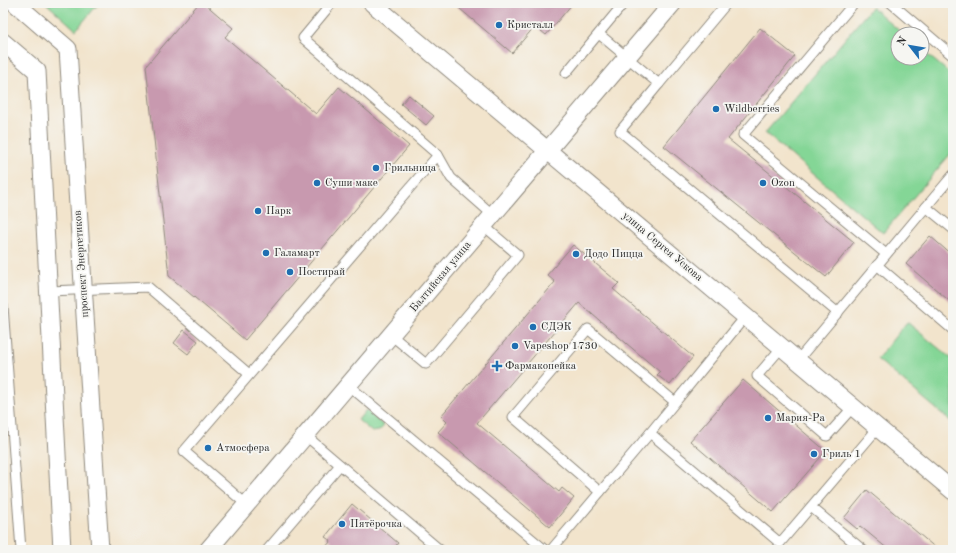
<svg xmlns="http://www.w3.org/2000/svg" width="956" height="553" font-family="'Old Standard TT',serif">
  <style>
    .green { fill: #84d696; stroke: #588060 }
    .building { fill: #c899af }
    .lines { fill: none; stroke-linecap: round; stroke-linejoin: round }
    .service-casing { stroke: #8e887c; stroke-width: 11 }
    .minor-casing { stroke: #8e887c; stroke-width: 19 }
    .service { stroke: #fff; stroke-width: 9 }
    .minor { stroke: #fff; stroke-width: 17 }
    .poi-dot { fill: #1f6fb2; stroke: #f6f6f2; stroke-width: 1.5 }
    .labels { text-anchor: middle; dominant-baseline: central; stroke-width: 3.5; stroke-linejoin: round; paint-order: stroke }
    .poi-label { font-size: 11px; fill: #2b2b2b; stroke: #f6f6f2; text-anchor: start }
    .street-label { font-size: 11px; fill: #2b2b2b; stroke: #f6f6f2 }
  </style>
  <rect width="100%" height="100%" fill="#f6f6f2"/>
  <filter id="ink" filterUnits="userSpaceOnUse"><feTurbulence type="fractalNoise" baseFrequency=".025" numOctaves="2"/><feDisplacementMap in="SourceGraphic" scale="8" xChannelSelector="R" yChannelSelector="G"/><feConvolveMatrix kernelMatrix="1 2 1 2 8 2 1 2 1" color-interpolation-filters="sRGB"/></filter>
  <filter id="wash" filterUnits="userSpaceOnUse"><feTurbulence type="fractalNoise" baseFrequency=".012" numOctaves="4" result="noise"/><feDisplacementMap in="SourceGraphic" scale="16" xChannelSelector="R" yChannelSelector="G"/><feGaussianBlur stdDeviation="0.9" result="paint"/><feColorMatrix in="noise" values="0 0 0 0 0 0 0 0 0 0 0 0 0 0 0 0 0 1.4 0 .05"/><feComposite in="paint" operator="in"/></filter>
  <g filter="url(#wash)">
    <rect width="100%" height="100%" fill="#f2e4cc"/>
    <g class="green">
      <path d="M 46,3 L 99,3 L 76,30 Z"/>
      <path d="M 872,7 L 903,34 L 898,34 L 898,58 L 922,58 L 922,50 L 953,76 L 953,151 L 883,233 L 765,133 Z"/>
      <path d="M 907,322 L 953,360 L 953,423 L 877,359 Z"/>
      <path d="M 366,410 L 384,426 L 379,431 L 372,432 L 358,420 Z"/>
    </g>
    <g id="blocks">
      <g class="building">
        <path d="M 199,3 L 204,3 L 233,28 L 225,37 L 316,114 L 339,87 L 409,146 L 245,340 L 169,276 L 146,66 Z"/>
        <path d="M 453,3 L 573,3 L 546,35 L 535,26 L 512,53 Z"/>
        <path d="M 760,28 L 795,56 L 728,139 L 854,242 L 826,277 L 664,146 Z"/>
        <path d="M 409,95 L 434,116 L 426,125 L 401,104 Z"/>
        <path d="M 930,236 L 953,256 L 953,304 L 906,264 Z"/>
        <path d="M 573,245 L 619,283 L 613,289 L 693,357 L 670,385 L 657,375 L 660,372 L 579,303 L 477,423 L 559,492 L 562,488 L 574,498 L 550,527 L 438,432 L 447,422 L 441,416 L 555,282 L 547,275 Z"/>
        <path d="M 184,330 L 198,341 L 188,354 L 174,343 Z"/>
        <path d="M 743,380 L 826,451 L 773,512 L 690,441 Z"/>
        <path d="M 867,490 L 938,550 L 889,550 L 860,526 L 857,529 L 844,518 Z"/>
        <path d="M 352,504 L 398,543 L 392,550 L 323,550 L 331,541 L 325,537 Z"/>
      </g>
    </g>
  </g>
  <g filter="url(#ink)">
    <use href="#blocks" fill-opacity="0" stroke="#8e887c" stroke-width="1"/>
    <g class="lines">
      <g class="service-casing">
        <g id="service">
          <path d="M 332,3 L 303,38 L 438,155 L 451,178 L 493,215"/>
          <path d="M 854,3 L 743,135 L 886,254"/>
          <path d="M 891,3 L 953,56"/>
          <path d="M 599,34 L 659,84 L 727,3"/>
          <path d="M 566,73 L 624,3"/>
          <path d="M 659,84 L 620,131 L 838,313"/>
          <path d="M 926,207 L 953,175"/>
          <path d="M 877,265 L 953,330"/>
          <path d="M 49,291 L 148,287 L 249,374"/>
          <path d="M 3,306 L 21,550"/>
          <path d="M 391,335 L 426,364 L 518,255 L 484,226"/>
          <path d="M 782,347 L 757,376 L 827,436 L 853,407"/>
          <path d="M 798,360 L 926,207 L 953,229"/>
          <path d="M 348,385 L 545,550"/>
          <path d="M 650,433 L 780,543 L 878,428"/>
          <path d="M 305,435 L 440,550"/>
          <path d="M 600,492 L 513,417 L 588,329 L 675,402"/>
          <path d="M 247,505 L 184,451 L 438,155"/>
          <path d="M 811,507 L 863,550"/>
          <path d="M 267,550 L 340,465"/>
          <path d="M 551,550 L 650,433 L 745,317"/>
        </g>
      </g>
      <g class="minor-casing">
        <g id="minor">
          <path d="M 15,3 L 68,49 L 100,550"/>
          <path d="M 372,3 L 953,491"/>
          <path d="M 3,42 L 37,71 L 62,550"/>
          <path d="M 208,550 L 673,3"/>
        </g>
      </g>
      <use href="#service" class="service"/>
      <use href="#minor" class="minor"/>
    </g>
  </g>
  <g class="poi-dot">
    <circle cx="499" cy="25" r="4"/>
    <circle cx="716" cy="109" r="4"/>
    <circle cx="376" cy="168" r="4"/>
    <circle cx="317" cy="183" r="4"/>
    <circle cx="763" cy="183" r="4"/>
    <circle cx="258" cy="211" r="4"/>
    <circle cx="266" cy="253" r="4"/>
    <circle cx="576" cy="254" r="4"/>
    <circle cx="290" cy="272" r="4"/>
    <circle cx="533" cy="327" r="4"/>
    <circle cx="515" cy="346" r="4"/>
    <path d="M495 360h4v4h4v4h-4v4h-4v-4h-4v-4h4z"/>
    <circle cx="768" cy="418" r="4"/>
    <circle cx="208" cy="448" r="4"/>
    <circle cx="814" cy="454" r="4"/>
    <circle cx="342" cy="524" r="4"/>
  </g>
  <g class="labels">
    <g class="poi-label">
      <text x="507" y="25">Кристалл</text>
      <text x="724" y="109">Wildberries</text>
      <text x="384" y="168">Грильница</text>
      <text x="325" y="183">Суши маке</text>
      <text x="771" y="183">Ozon</text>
      <text x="266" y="211">Парк</text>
      <text x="274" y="253">Галамарт</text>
      <text x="584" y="254">Додо Пицца</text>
      <text x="298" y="272">Постирай</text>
      <text x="541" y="327">СДЭК</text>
      <text x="523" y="346">Vapeshop 1730</text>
      <text x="505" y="366">Фармакопейка</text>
      <text x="776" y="418">Мария-Ра</text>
      <text x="216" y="448">Атмосфера</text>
      <text x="822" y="454">Гриль 1</text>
      <text x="350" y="524">Пятёрочка</text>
    </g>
    <g class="street-label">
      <text transform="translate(662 247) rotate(40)">улица Сергея Ускова</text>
      <text transform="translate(82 264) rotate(-94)">проспект Энергетиков</text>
      <text transform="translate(441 277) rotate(-50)">Балтийская улица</text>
    </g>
  </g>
  <rect width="956" height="553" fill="none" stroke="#f6f6f2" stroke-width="16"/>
  <g transform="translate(910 46) rotate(301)"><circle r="19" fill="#f6f6f2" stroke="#a5a5a2"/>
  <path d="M0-3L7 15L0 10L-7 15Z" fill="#1f6fb2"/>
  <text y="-6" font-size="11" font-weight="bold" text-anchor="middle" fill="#2b2b2b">N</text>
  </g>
</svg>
